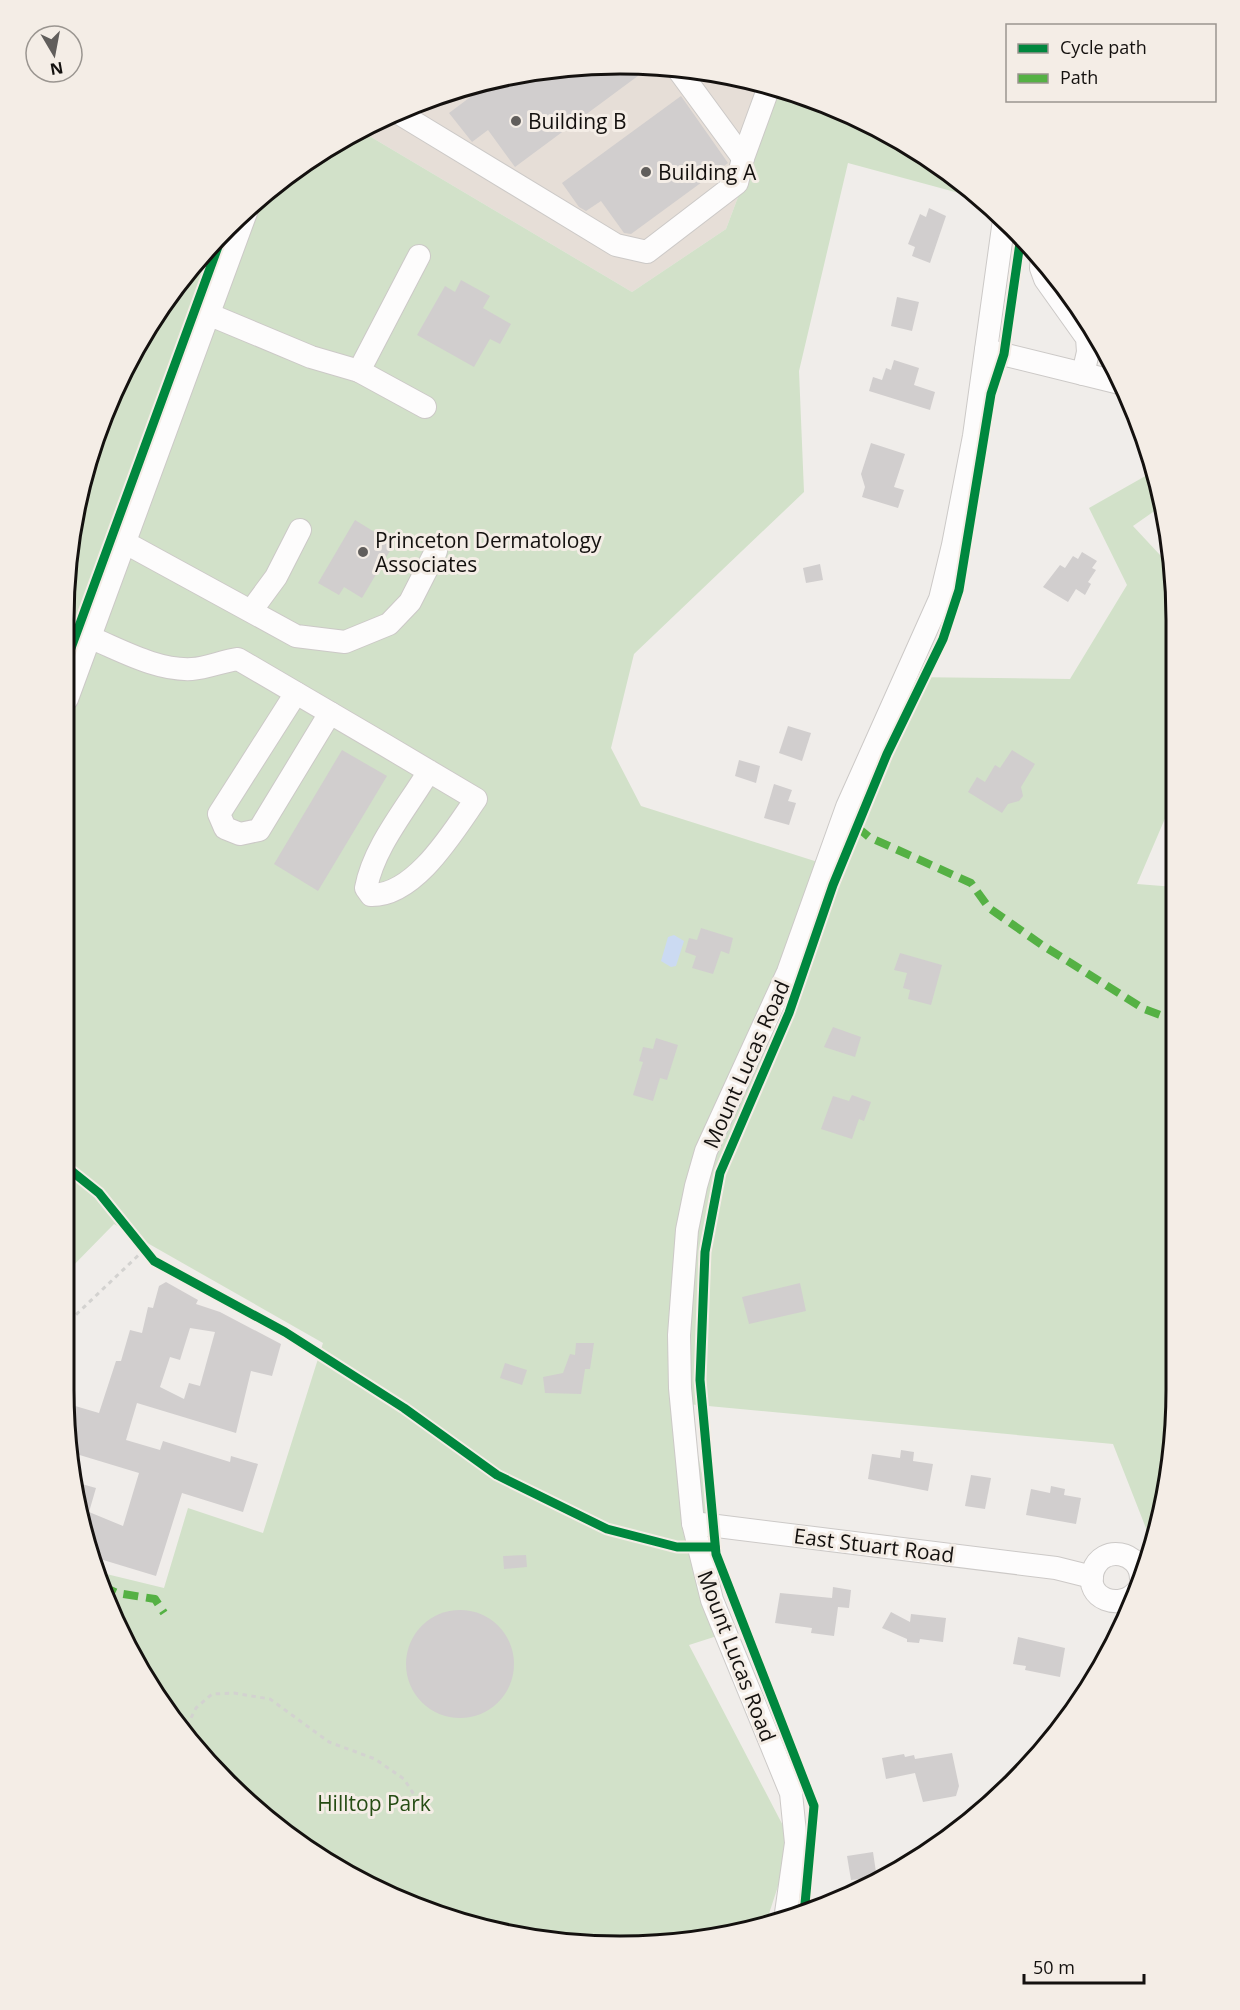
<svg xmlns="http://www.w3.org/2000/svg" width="1240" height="2010" font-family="'Open Sans',sans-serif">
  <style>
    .built { fill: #e6ded7 }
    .green { fill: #d2e1c9 }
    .water { fill: #cbdaf2 }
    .building { fill: #d1cece; fill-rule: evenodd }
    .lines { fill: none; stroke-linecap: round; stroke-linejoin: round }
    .minor-casing { stroke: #ccc9c7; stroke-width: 24 }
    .path { stroke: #d3d2d0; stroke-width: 3; stroke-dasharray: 4.5 4.5; stroke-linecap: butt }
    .minor { stroke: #fdfcfc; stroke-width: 22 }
    .quiet { stroke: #55b144; stroke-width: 8; stroke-dasharray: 15 8; stroke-linecap: butt }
    .cycleway-casing { stroke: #f4ede6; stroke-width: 13 }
    .cycleway { stroke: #00873e; stroke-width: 9 }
    .poi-dot { fill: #615e5c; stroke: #f4ede6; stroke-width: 2 }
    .labels { text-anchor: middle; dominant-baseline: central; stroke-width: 6; stroke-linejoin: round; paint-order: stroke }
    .poi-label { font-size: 21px; fill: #14110f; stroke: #f4ede6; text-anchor: start }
    .street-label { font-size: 21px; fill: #14110f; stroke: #f4ede6 }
    .park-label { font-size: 21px; fill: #254c13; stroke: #f4ede6 }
    .rim { fill: none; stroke: #14110f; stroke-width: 3 }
  </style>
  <rect width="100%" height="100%" fill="#f0edea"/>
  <path class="built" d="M 656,64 L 764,82 L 779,88 L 726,229 L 632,292 L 371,137 L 353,132 L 441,93 L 547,68 Z"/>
  <path class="green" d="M 779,88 L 866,120 L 959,178 L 981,199 L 848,163 L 799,371 L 804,492 L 634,654 L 611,748 L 641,806 L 824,864 L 905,677 L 1070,679 L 1127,585 L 1089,508 L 1156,470 L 1163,505 L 1133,526 L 1174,570 L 1176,583 L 1175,795 L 1137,884 L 1175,887 L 1172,1462 L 1151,1541 L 1113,1444 L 687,1404 L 713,1525 L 717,1636 L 689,1645 L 792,1843 L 766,1923 L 620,1947 L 441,1918 L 281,1832 L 178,1729 L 94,1571 L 164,1588 L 188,1508 L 263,1533 L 323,1343 L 114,1224 L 64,1275 L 68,548 L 105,407 L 178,281 L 252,201 L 341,138 L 354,132 L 371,137 L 632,292 L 726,229 Z"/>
  <path class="water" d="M 674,935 L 684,941 L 676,966 L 671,967 L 661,961 L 668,937 Z"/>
  <g class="building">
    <path d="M 654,64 L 515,167 L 488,130 L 472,142 L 449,113 L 493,80 L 547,68 Z"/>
    <path d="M 681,96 L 728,163 L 631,234 L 624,233 L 601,201 L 586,211 L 579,207 L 562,183 Z"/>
    <path d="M 929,208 L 946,216 L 930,263 L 912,256 L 915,247 L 908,244 L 920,214 L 926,217 Z"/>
    <path d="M 461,280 L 490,296 L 483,308 L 511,324 L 500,344 L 490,339 L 474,367 L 417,335 L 445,286 L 455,292 Z"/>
    <path d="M 897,297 L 919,302 L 912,331 L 891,326 Z"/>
    <path d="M 894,360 L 919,368 L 914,385 L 935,392 L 930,410 L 869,391 L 873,377 L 882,380 L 886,368 L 891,370 Z"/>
    <path d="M 871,443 L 905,454 L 894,487 L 904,490 L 898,508 L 862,497 L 865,487 L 861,474 Z"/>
    <path d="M 355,520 L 394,544 L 362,598 L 344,587 L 339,595 L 318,583 Z"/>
    <path d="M 1082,552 L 1097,561 L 1092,568 L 1096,570 L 1088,582 L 1091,584 L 1085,595 L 1076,589 L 1068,602 L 1043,587 L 1060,565 L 1065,568 L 1073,556 L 1078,559 Z"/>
    <path d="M 820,564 L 823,580 L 806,583 L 803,568 Z"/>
    <path d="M 788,726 L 811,733 L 802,761 L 779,753 Z"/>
    <path d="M 342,750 L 387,776 L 318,891 L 274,864 Z"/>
    <path d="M 1012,750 L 1035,764 L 1021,787 L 1023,796 L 1019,801 L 1008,804 L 1002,813 L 968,792 L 977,777 L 985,782 L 995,765 L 1000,768 Z"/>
    <path d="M 739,760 L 760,766 L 756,783 L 735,776 Z"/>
    <path d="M 774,784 L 792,790 L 788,801 L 796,803 L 789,825 L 764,818 Z"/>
    <path d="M 701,928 L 733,938 L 729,954 L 721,951 L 713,974 L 692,968 L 696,956 L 685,952 L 689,938 L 697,940 Z"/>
    <path d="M 900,953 L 942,965 L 931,1005 L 908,999 L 910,990 L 903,988 L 907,973 L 894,970 Z"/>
    <path d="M 833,1027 L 861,1037 L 855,1057 L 824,1047 Z"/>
    <path d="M 656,1038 L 678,1045 L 667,1080 L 660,1078 L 653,1101 L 633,1095 L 643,1062 L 639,1061 L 643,1047 L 653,1049 Z"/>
    <path d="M 852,1095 L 871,1102 L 864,1121 L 859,1119 L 852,1139 L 821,1129 L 833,1096 L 849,1101 Z"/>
    <path d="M 166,1282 L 198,1300 L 196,1304 L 220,1312 L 281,1344 L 272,1376 L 251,1371 L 236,1433 L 137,1403 L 126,1440 L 160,1450 L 163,1441 L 230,1462 L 231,1456 L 258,1464 L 243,1512 L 182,1493 L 156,1576 L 90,1556 L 78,1483 L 96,1488 L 89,1512 L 123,1526 L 139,1473 L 73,1453 L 65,1403 L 99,1413 L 116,1361 L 121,1361 L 130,1330 L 142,1333 L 148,1307 L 153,1308 L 159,1286 ZM 190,1328 L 215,1332 L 200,1386 L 189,1383 L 184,1399 L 160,1387 L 170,1357 L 180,1360 Z"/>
    <path d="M 800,1283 L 806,1311 L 749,1324 L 742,1297 Z"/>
    <path d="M 576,1343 L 594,1343 L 590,1369 L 585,1369 L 581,1394 L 545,1393 L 543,1377 L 563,1373 L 570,1354 L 575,1355 Z"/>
    <path d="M 505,1363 L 527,1370 L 522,1385 L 500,1378 Z"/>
    <path d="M 901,1450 L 914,1452 L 913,1461 L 933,1464 L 928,1491 L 868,1479 L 872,1454 L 900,1458 Z"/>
    <path d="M 971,1475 L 991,1478 L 985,1509 L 965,1506 Z"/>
    <path d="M 1051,1486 L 1065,1489 L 1064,1495 L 1081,1498 L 1076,1524 L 1026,1515 L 1031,1489 L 1050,1493 Z"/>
    <path d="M 526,1555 L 527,1567 L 504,1569 L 503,1556 Z"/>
    <path d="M 833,1587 L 851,1590 L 849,1608 L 838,1607 L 834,1636 L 811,1633 L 812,1628 L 775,1623 L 780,1593 L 832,1598 Z"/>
    <circle cx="460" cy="1664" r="54"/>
    <path d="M 891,1612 L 910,1622 L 911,1614 L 946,1618 L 943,1642 L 920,1639 L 919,1643 L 907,1642 L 907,1639 L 882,1628 Z"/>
    <path d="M 1018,1637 L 1065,1648 L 1060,1677 L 1025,1670 L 1026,1666 L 1013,1664 Z"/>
    <path d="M 952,1753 L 959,1786 L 956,1796 L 923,1802 L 915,1773 L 886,1779 L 882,1758 L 904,1754 L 905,1757 L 914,1755 L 915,1759 Z"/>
    <path d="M 873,1852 L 877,1879 L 862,1886 L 861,1879 L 851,1880 L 847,1856 Z"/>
  </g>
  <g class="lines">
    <g class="minor-casing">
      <g id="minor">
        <path d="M 677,68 L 743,158"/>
        <path d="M 397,112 L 616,245 L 647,252 L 737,183 L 743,158 L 770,84"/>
        <path d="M 1042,257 L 1041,268 L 1045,279 L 1087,338 L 1088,352 L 1083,374"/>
        <path d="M 208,314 L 311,357 L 359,371 L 425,407"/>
        <path d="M 986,350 L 1120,383"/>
        <path d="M 359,371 L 419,256"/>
        <path d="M 124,542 L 296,636 L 345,642 L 389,624 L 410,602 L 436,551"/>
        <path d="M 251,611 L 276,577 L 300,530"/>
        <path d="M 89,637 C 121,650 157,671 192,669 C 207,668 223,661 238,659 C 317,705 397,752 476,799 C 453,832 415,896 371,895 L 366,888 C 374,846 407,808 429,771"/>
        <path d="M 296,693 L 219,814 L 225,828 L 240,834 L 259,830 L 330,713"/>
        <path d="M 67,699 L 248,207"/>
        <path d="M 693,1523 L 1056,1568 L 1092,1577"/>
        <path d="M 1138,1590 C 1121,1612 1084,1599 1093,1571 C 1102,1544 1141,1551 1141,1579"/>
        <path d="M 785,1920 L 796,1843 L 791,1793 L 712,1600 L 693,1523 L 680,1388 L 679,1335 L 687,1230 L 696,1186 L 706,1151 L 788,972 L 847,807 L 940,599 L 953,545 L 974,436 L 1004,220"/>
      </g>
    </g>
    <g class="path">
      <path d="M 63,1327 L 145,1249"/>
      <path d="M 1150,1539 L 1152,1539"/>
      <path d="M 183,1734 L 196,1708 L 212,1694 L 234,1693 L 270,1699 L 329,1742 L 375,1759 L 404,1779 L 418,1801"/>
    </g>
    <use href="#minor" class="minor"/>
    <g class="quiet">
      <path d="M 857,827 L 869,837 L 971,883 L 989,908 L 1042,945 L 1144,1009 L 1174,1020"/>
      <path d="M 94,1572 L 97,1563"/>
      <path d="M 102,1586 L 117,1593 L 155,1599 L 164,1613"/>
    </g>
    <g class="cycleway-casing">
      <g id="cycleway">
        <path d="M 67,659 L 223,233"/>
        <path d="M 64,1165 L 99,1193 L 154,1261 L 285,1332 L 404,1408 L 497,1475 L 607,1529 L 677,1547 L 715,1547"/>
        <path d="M 804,1915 L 814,1806 L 716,1554 L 700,1380 L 705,1252 L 720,1173 L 789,1013 L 833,885 L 887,754 L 943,639 L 959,590 L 991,394 L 1004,354 L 1021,236"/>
      </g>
    </g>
    <use href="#cycleway" class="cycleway"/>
  </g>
  <g class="poi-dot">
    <circle cx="516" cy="121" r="6"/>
    <circle cx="646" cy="172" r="6"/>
    <circle cx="363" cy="552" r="6"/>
  </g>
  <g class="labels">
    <g class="poi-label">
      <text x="528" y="121">Building B</text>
      <text x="658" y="172">Building A</text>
      <text x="375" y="540">Princeton Dermatology<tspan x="375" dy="24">Associates</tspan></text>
    </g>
    <g class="street-label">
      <text transform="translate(746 1064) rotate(-66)">Mount Lucas Road</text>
      <text transform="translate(874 1545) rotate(7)">East Stuart Road</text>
      <text transform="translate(737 1656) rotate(69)">Mount Lucas Road</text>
    </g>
    <g class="park-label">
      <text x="374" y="1803">Hilltop Park</text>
    </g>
  </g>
  <path d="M0 0H1240V2010H0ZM620 74H620A546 546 0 0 1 1166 620V1390A546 546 0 0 1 620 1936H620A546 546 0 0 1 74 1390V620A546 546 0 0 1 620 74Z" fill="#f4ede6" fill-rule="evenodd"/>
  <path class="rim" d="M620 74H620A546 546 0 0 1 1166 620V1390A546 546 0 0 1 620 1936H620A546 546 0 0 1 74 1390V620A546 546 0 0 1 620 74Z"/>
  <rect x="1006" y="24" width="210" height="78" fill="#f4ede6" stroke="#9a9590" stroke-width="1.5"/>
  <rect x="1018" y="44" width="30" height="9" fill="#00873e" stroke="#9a9590" stroke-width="1.5"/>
  <text x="1060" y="54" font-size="18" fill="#14110f">Cycle path</text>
  <rect x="1018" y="74" width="30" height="9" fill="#55b144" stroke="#9a9590" stroke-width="1.5"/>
  <text x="1060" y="84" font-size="18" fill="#14110f">Path</text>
  <g transform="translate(54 54) rotate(170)"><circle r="28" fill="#f4ede6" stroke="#9a9590" stroke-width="1.5"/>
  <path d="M0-4.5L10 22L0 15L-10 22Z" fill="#615e5c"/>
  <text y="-9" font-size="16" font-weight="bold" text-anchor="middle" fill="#14110f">N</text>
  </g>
  <path d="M1024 1974v9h120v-9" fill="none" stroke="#14110f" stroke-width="3"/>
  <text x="1033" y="1974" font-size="18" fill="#14110f" stroke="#f4ede6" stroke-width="4.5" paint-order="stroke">50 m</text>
</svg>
